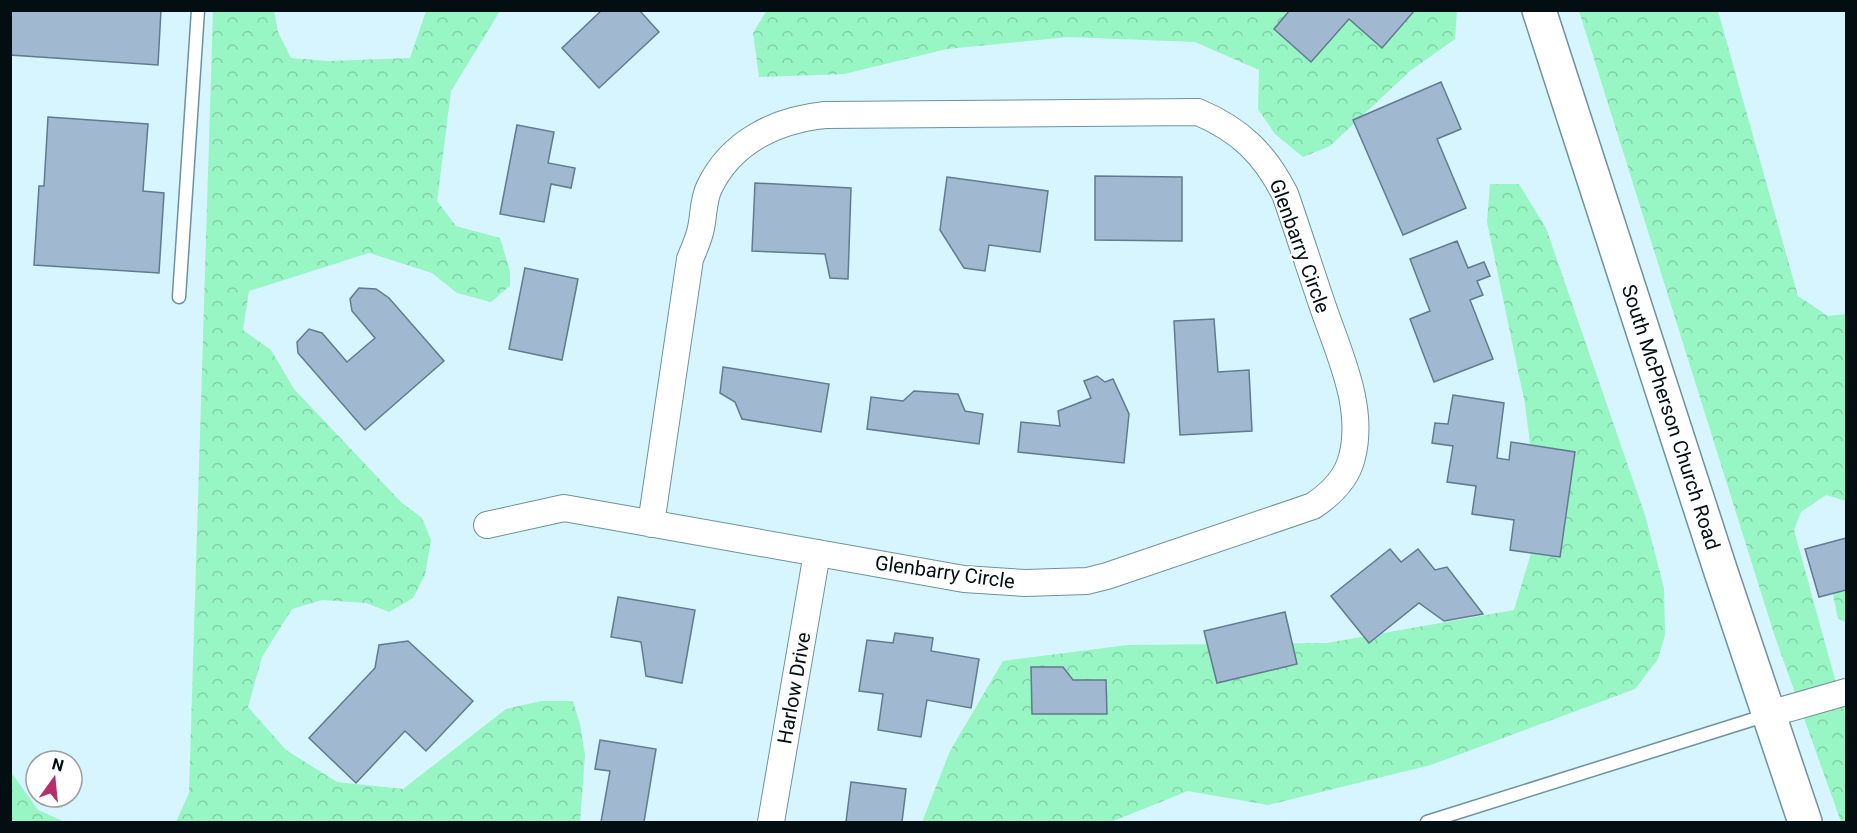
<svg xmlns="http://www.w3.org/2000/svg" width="1857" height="833" font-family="Roboto,sans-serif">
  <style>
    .forest { fill: url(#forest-crowns) }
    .building { fill: #a0b9d0; stroke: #627a8f; stroke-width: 1.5 }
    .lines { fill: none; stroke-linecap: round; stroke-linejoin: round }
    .service-casing { stroke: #6e929c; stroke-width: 15 }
    .minor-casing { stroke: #6e929c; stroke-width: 28 }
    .secondary-casing { stroke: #6e929c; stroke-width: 36 }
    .service { stroke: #fff; stroke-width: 12 }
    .minor { stroke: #fff; stroke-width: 26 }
    .secondary { stroke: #fff; stroke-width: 33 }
    .labels { text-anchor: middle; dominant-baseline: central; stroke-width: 4.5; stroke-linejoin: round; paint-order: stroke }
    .street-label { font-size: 20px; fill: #020e12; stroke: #fff }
  </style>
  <defs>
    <pattern id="forest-crowns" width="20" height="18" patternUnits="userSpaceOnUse" patternTransform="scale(1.5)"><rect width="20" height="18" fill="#98f5c4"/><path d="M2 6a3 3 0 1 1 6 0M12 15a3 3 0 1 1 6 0" fill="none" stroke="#81d1a7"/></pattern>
  </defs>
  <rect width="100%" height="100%" fill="#d7f5fe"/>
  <g class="forest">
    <path d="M 767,10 L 1457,11 L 1455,39 L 1410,71 L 1330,146 L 1303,157 L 1275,134 L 1258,109 L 1259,70 L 1195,42 L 1068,37 L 947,49 L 844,74 L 759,77 L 753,33 Z"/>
    <path d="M 213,11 L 274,11 L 278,32 L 291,58 L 328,61 L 410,58 L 426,11 L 500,11 L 451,91 L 437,201 L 456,226 L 500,238 L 510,271 L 510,286 L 491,302 L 457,293 L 432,273 L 369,253 L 249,291 L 243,330 L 271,350 L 294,389 L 401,502 L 422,518 L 431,540 L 425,575 L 413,598 L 389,612 L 366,603 L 322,600 L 292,609 L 262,657 L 248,707 L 286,750 L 337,782 L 403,789 L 506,709 L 541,701 L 573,701 L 580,724 L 585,755 L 580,822 L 176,822 L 189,793 Z"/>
    <path d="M 1579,11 L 1718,11 L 1798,296 L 1828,316 L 1846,314 L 1846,501 L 1826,495 L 1801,512 L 1794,530 L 1836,683 L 1846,693 L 1846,822 L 1841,822 L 1774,634 Z"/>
    <path d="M 1490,184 L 1519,184 L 1546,228 L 1645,515 L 1664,588 L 1665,635 L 1658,659 L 1635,689 L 1431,765 L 1268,805 L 1188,791 L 1111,822 L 922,822 L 950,751 L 1003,661 L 1128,645 L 1327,643 L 1514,610 L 1540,523 L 1525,404 L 1487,222 Z"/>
    <path d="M 1846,542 L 1846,622 L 1838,619 L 1830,580 L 1833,564 Z"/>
    <path d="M 11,772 L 38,810 L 65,822 L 11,822 Z"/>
  </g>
  <g class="building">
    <path d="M 10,10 L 161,10 L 158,65 L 10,55 Z"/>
    <path d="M 602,10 L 639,10 L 659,32 L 599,88 L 562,48 Z"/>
    <path d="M 1290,10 L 1415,10 L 1382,48 L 1349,19 L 1311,62 L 1274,29 Z"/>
    <path d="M 1441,82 L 1461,129 L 1437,139 L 1466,208 L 1403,235 L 1353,120 Z"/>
    <path d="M 48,117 L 148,124 L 143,191 L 164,193 L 159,273 L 34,265 L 39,186 L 44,186 Z"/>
    <path d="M 517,125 L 554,132 L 548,163 L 575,168 L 571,188 L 551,184 L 544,222 L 500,214 Z"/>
    <path d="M 1095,176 L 1182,177 L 1182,241 L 1095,240 Z"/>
    <path d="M 947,177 L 1048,191 L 1040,252 L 989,245 L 985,271 L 964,268 L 940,230 Z"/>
    <path d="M 755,183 L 851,188 L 848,279 L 830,278 L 825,254 L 752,251 Z"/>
    <path d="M 1457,241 L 1468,268 L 1484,262 L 1490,276 L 1477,281 L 1483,295 L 1470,300 L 1493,359 L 1434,382 L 1410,319 L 1430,311 L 1410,259 Z"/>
    <path d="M 525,268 L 578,279 L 562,360 L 509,349 Z"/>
    <path d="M 359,288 L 376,289 L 389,298 L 444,361 L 365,430 L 298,353 L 297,342 L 309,329 L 322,333 L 347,362 L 375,338 L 352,311 L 350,299 Z"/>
    <path d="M 1214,319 L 1218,372 L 1249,370 L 1252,431 L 1180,435 L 1174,321 Z"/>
    <path d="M 723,367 L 829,384 L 821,432 L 742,419 L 735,402 L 720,393 Z"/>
    <path d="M 1097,376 L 1105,382 L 1113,379 L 1129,414 L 1124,463 L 1018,452 L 1021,422 L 1060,426 L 1058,411 L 1091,398 L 1084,381 Z"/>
    <path d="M 914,391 L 958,394 L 965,411 L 983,414 L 979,444 L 867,429 L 871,397 L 903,401 Z"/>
    <path d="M 1453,395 L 1504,403 L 1497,458 L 1509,460 L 1511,442 L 1575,452 L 1560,557 L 1510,550 L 1514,520 L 1472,514 L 1476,486 L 1447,482 L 1453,446 L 1432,443 L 1435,423 L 1448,424 Z"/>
    <path d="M 1846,538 L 1846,590 L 1819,597 L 1805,549 Z"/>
    <path d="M 1390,549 L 1401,562 L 1418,549 L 1435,570 L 1447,567 L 1483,614 L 1444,621 L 1419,603 L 1369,643 L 1331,596 Z"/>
    <path d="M 618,597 L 695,610 L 682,683 L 646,676 L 641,642 L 611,637 Z"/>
    <path d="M 1285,612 L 1297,664 L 1217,683 L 1204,631 Z"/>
    <path d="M 895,633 L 933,638 L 931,651 L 979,659 L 971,708 L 927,700 L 921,737 L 878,730 L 883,694 L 859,691 L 867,640 L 893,643 Z"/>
    <path d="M 408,641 L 473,701 L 426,751 L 405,731 L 356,783 L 309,738 L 375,668 L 379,645 Z"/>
    <path d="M 1031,667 L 1063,667 L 1073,680 L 1106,680 L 1107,714 L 1032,714 Z"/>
    <path d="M 600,740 L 656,749 L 644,822 L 601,822 L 610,771 L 595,769 Z"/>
    <path d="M 851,782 L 906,789 L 902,822 L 846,822 Z"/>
  </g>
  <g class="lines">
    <g class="service-casing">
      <g id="service">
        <path d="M 179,297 L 198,10"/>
        <path d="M 1427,822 L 1767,715"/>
      </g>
    </g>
    <g class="minor-casing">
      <g id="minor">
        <path d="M 487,525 L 564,508 L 964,579 L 1025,583 L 1087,581 L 1107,576 L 1313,506 C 1331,494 1347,479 1352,457 C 1365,407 1339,354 1323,307 C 1310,269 1298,231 1285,194 C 1264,153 1240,130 1198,112 L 825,115 C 777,120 731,141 709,188 C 703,201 704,214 701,228 C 699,239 694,249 690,259 L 651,524"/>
        <path d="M 1769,714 L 1846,692"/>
        <path d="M 771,822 L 817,553"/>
      </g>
    </g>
    <g class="secondary-casing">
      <path id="secondary" d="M 1539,10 L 1721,572 L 1805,822"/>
    </g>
    <use href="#service" class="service"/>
    <use href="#minor" class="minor"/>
    <use href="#secondary" class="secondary"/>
  </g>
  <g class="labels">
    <g class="street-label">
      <text transform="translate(1300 246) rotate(70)">Glenbarry Circle</text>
      <text transform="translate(1671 417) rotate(72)">South McPherson Church Road</text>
      <text transform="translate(945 572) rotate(8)">Glenbarry Circle</text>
      <text transform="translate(794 688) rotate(-80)">Harlow Drive</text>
    </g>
  </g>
  <rect width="1857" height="833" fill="none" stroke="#020e12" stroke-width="24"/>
  <g transform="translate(54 779) rotate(15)"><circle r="28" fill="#ffffff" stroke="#9a9fa0" stroke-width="1.5"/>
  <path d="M0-4.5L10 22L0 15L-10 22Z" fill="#b72d6a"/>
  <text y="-9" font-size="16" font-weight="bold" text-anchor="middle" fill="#020e12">N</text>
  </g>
</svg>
